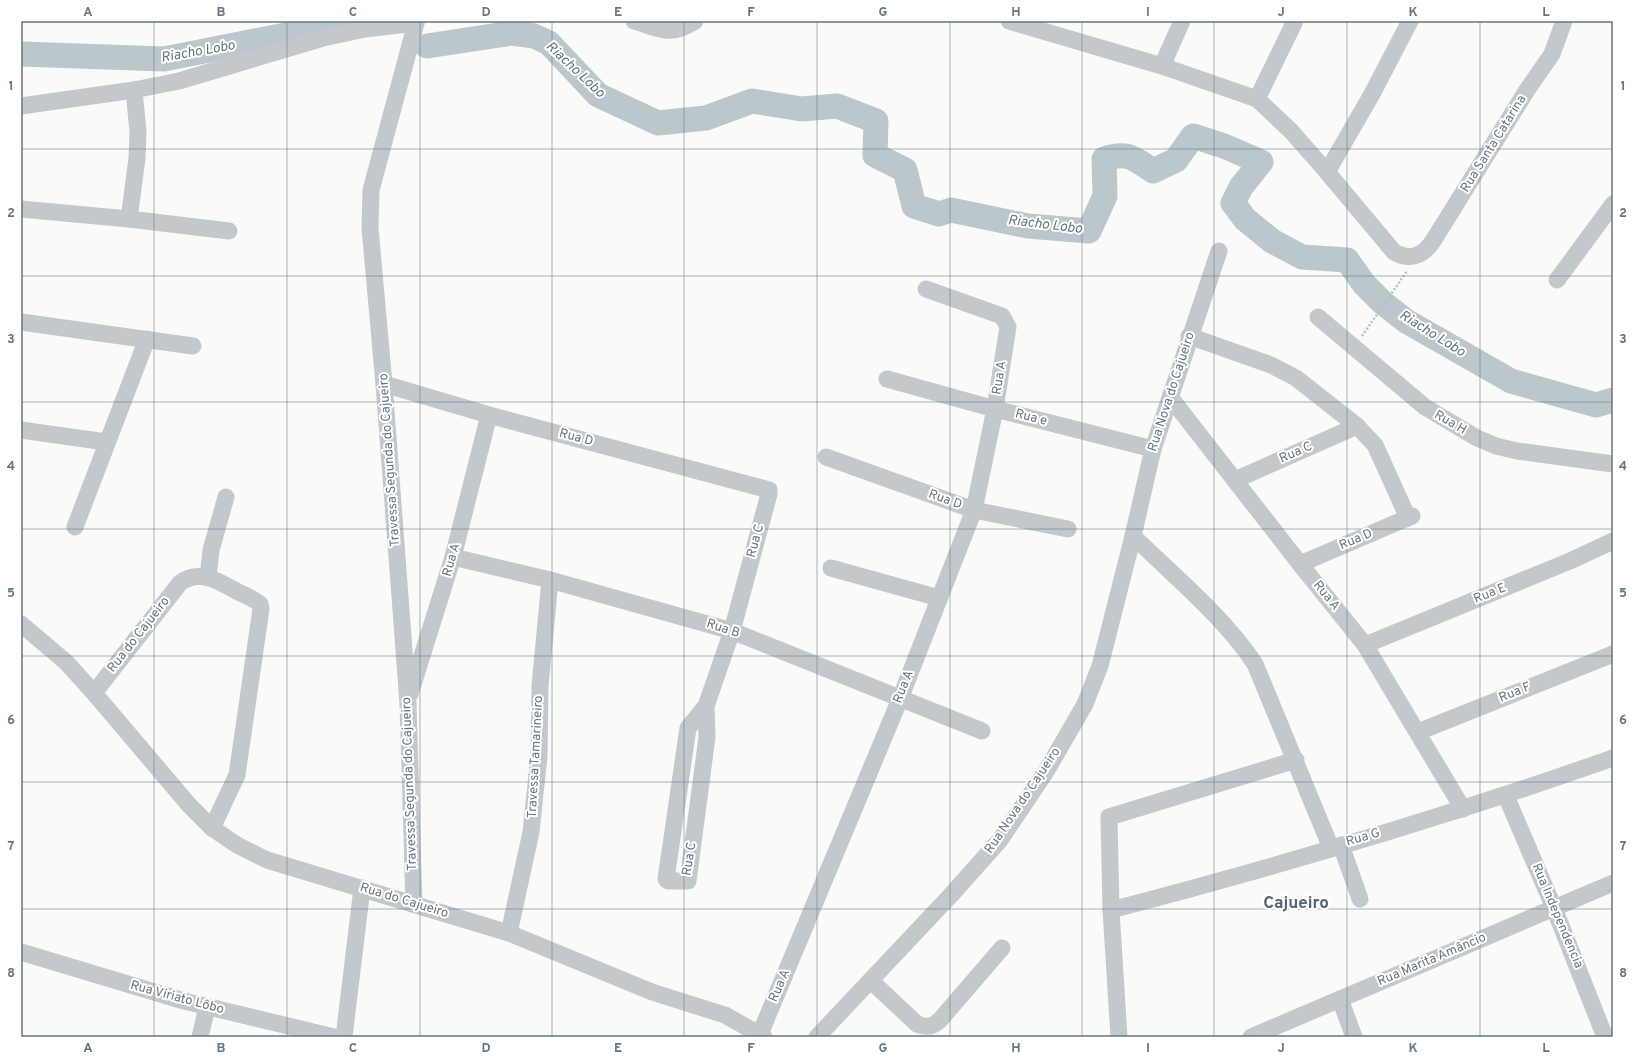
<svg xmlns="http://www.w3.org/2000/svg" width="1634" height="1058" font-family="Overpass,sans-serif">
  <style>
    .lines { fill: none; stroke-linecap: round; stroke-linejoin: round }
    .river { stroke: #bbc7cb; stroke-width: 25 }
    .path { stroke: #bbbfc2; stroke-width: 2.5; stroke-dasharray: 2 2; stroke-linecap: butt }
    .minor { stroke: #c3c8cc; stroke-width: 17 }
    .grid { fill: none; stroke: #657683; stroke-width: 1; stroke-opacity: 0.55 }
    .labels { text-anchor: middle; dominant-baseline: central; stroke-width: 4; stroke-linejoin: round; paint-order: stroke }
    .street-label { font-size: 13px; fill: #657683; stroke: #fff }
    .water-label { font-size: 14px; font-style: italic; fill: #60757c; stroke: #fff }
    .district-label { font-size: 17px; font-weight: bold; fill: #57646e; stroke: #fff }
    .neatline { fill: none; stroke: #657683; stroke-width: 1.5 }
    .grid-label { font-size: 13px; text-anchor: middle; font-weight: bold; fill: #657683 }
  </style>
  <rect width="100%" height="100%" fill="#fafaf8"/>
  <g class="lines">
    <g class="river">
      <path d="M 427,46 L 512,33 L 534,36 L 549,43 L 598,95 L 658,123 L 706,118 L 752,101 L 802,109 L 837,106 L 876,121 L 875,155 L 905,170 L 914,206 L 939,214 L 951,210 L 1028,226 L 1089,231 L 1105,196 L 1104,159 C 1127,151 1134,158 1153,171 L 1176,160 L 1193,136 L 1224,146 L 1261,162 L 1241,187 L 1233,203 L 1245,219 L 1272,241 L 1302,257 L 1347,260 L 1364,284 L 1383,303 L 1406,321 L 1511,381 L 1596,405 L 1613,400"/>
      <path d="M 21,54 L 164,59 L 326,27 L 372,22"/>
    </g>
    <path class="path" d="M 1362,336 L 1407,271"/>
    <g class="minor">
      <path d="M 634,21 C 660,29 670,37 695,21"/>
      <path d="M 1009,21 L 1162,66 L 1257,99 L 1291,131 L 1327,172 L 1394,252 C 1410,261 1423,256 1433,241 L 1527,90 L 1552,54 L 1564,21"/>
      <path d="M 1162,66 L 1182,21"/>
      <path d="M 1257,99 L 1295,21"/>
      <path d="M 21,106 L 134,90 L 179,81 L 323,38 L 365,29 L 416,23"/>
      <path d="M 1327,172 L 1372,94 L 1410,21"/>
      <path d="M 21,209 L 129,219 L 229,231"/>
      <path d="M 129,219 L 137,158 L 138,132 L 134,90"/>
      <path d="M 1557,280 L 1613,204"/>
      <path d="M 1318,317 L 1425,407 L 1477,438 L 1496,446 L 1517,451 L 1613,464"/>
      <path d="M 21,322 L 193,346"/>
      <path d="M 1189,336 L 1271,365 L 1296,378 L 1357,426 L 1375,445 L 1408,518"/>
      <path d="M 887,379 L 995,409 L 1153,449"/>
      <path d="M 384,384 L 489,415 L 769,490 L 769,494 L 732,631 L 706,706 L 688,728 L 666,879 L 668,881 L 688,881 L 707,737 L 706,706"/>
      <path d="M 1170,397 L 1300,564 L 1365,645 L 1463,809"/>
      <path d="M 21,430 L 106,442"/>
      <path d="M 826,457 L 974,510 L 1068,529"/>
      <path d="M 1235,480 L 1357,426"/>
      <path d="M 75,527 L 147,339"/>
      <path d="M 1133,536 C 1175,577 1223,616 1255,664 L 1331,848"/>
      <path d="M 453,557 L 550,580 L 732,631 L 982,731"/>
      <path d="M 1300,564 L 1412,516"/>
      <path d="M 831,568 L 939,598"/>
      <path d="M 208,577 L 211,550 L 226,497"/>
      <path d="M 21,624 L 66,662 L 94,693 L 189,805 L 212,828 L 237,845 L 267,860 L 509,933 L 652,992 L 725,1015 L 764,1037"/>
      <path d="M 1365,645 L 1570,561 L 1613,541"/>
      <path d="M 94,693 L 180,583 C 200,568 220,582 238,592 C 245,595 254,599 260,604 L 261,609 L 237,775 L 212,828"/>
      <path d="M 410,694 L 453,557 L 489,415"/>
      <path d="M 1418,732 L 1613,654"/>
      <path d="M 1506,796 L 1554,908 L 1605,1037"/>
      <path d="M 1341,845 L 1360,899"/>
      <path d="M 414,904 L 408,703 L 384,384 L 370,228 L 371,190 L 416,23"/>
      <path d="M 1111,910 C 1280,866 1448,816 1613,758"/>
      <path d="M 509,933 L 531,832 L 539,756 L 540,686 L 550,580"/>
      <path d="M 21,952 L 184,1001 L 334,1037"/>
      <path d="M 871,981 L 917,1024 C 927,1028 932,1027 940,1020 L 1002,948"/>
      <path d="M 1340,999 L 1354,1037"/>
      <path d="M 760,1034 L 900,699 L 974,510 L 995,409 L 1008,327 L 1002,316 L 926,289"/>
      <path d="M 200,1037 L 207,1007"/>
      <path d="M 344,1037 L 362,888"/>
      <path d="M 817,1037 L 951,895 L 1000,840 L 1047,770 L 1085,704 L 1100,666 L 1133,536 L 1153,449 L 1219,251"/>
      <path d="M 1119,1037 L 1111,910 L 1109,817 L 1296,760"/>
      <path d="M 1251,1037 L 1613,883"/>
    </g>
  </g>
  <path class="grid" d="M 154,21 L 154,1037M 287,21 L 287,1037M 420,21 L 420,1037M 552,21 L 552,1037M 684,21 L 684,1037M 817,21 L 817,1037M 950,21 L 950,1037M 1082,21 L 1082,1037M 1214,21 L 1214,1037M 1347,21 L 1347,1037M 1480,21 L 1480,1037M 21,149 L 1613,149M 21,276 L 1613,276M 21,402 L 1613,402M 21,529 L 1613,529M 21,656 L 1613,656M 21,782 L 1613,782M 21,909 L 1613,909"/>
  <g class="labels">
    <g class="street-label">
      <text transform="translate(1494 144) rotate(-58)">Rua Santa Catarina</text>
      <text transform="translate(1000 378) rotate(-81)">Rua A</text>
      <text transform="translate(1172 392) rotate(-72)">Rua Nova do Cajueiro</text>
      <text transform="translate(1031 418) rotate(14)">Rua e</text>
      <text transform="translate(1450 423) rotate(30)">Rua H</text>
      <text transform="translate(576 438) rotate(15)">Rua D</text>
      <text transform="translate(1296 453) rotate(-24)">Rua C</text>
      <text transform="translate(390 460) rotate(-94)">Travessa Segunda do Cajueiro</text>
      <text transform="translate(945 500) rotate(20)">Rua D</text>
      <text transform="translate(1356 540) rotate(-23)">Rua D</text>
      <text transform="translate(756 541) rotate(-75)">Rua C</text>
      <text transform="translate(452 560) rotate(-74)">Rua A</text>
      <text transform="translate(1490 594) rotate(-22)">Rua E</text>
      <text transform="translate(1326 596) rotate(51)">Rua A</text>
      <text transform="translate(723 629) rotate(18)">Rua B</text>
      <text transform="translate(139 635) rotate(-52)">Rua do Cajueiro</text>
      <text transform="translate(904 687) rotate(-68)">Rua A</text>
      <text transform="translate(1515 693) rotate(-22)">Rua F</text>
      <text transform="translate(536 757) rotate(-87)">Travessa Tamarineiro</text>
      <text transform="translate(410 784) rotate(-92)">Travessa Segunda do Cajueiro</text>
      <text transform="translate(1023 801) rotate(-56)">Rua Nova do Cajueiro</text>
      <text transform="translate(1363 838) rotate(-16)">Rua G</text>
      <text transform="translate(690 859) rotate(-81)">Rua C</text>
      <text transform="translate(404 901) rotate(17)">Rua do Cajueiro</text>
      <text transform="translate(1557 916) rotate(67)">Rua Independencia</text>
      <text transform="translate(1432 960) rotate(-23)">Rua Marita Amâncio</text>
      <text transform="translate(780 986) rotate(-67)">Rua A</text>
      <text transform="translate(177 998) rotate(15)">Rua Viriato Lôbo</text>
    </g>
    <g class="water-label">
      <text transform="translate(198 52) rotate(-10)">Riacho Lobo</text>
      <text transform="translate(575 70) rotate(43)">Riacho Lobo</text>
      <text transform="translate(1045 225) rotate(7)">Riacho Lobo</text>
      <text transform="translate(1432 334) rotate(32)">Riacho Lobo</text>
    </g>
    <g class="district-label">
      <text x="1296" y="904">Cajueiro</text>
    </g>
  </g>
  <rect width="1634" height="1058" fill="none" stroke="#ffffff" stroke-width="44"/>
  <rect x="22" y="22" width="1590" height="1014" class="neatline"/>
  <g class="grid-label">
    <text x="88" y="16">A</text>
    <text x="221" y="16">B</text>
    <text x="353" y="16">C</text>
    <text x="486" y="16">D</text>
    <text x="618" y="16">E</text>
    <text x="751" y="16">F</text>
    <text x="883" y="16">G</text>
    <text x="1016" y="16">H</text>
    <text x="1148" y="16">I</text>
    <text x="1281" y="16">J</text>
    <text x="1413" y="16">K</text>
    <text x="1546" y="16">L</text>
    <text x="11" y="90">1</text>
    <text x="1623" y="90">1</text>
    <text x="11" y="217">2</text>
    <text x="1623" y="217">2</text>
    <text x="11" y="343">3</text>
    <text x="1623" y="343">3</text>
    <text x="11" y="470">4</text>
    <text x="1623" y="470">4</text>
    <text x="11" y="597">5</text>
    <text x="1623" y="597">5</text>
    <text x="11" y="724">6</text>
    <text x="1623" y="724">6</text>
    <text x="11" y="850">7</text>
    <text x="1623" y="850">7</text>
    <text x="11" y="977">8</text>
    <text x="1623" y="977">8</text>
    <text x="88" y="1052">A</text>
    <text x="221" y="1052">B</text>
    <text x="353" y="1052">C</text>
    <text x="486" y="1052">D</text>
    <text x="618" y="1052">E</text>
    <text x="751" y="1052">F</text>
    <text x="883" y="1052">G</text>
    <text x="1016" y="1052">H</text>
    <text x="1148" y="1052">I</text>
    <text x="1281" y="1052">J</text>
    <text x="1413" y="1052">K</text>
    <text x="1546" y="1052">L</text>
  </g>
</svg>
